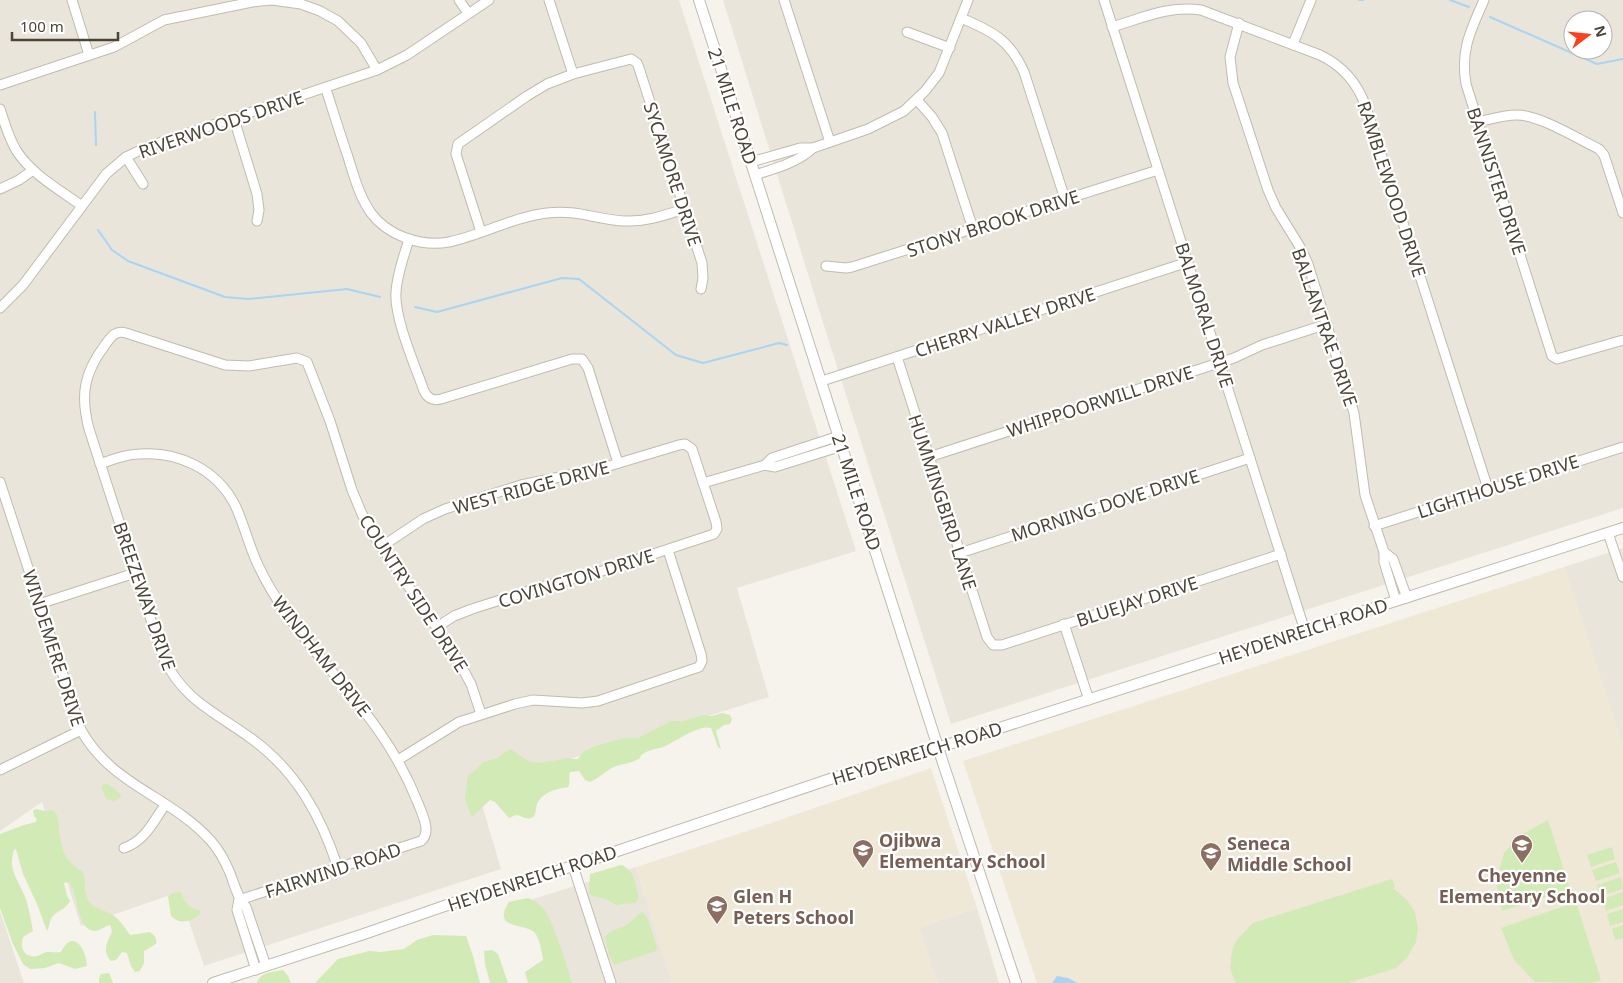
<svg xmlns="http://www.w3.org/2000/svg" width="1623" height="983" font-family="'Noto Sans',sans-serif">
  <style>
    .residential { fill: #eae5da; fill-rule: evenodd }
    .education { fill: #efe8d6 }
    .green { fill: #d2eab5 }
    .water { fill: #a9d4f2 }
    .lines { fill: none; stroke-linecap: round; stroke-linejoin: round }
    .stream { stroke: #a9d4f2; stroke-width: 2 }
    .minor-casing { stroke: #c2bbae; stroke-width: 11 }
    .tertiary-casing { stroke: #c2bbae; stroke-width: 12 }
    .minor { stroke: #fff; stroke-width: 9 }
    .tertiary { stroke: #fff; stroke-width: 10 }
    .labels { text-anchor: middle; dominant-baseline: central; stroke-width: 4.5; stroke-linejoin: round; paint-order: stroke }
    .street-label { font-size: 18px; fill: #4b4439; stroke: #fff }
    .education-label { font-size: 18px; font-weight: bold; fill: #785e54; stroke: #fff; text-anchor: start }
  </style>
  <rect width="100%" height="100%" fill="#f6f3ec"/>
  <g class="residential">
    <path d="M 0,0 L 679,0 L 856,551 L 737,588 L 769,697 L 477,788 L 501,869 L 204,966 L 179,892 L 81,926 L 42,802 L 0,831 Z"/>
    <path d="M 723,0 L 1623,0 L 1623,508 L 951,724 L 825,329 ZM 1573,20 L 1603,20 L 1603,50 L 1573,50 Z"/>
    <path d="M 1623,548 L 1623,747 L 1564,567 Z"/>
    <path d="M 636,867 L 672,983 L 559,983 L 533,899 Z"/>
    <path d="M 977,908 L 999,983 L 937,983 L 919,927 Z"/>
    <path d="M 0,911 L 24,983 L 0,983 Z"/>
  </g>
  <g class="education">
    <path d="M 1564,567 L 1623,746 L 1623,983 L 1037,983 L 963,761 Z"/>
    <path d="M 931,768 L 977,908 L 919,927 L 937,983 L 672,983 L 636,867 L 750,830 Z"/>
  </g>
  <g class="green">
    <path d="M 722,713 L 730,715 L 732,719 L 730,724 L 724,725 L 716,731 L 721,749 L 718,747 L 711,728 C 698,724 676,742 663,747 C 654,750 652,748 641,755 L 640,758 C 632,764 623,763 614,767 C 607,770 599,778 590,782 L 585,780 L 579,771 L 570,772 C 568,778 571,782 568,787 C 557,789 542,792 537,804 C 535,809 537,816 531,818 C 526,820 521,815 516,815 L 509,818 L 495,802 L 490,800 L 473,816 L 471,815 L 465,799 L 468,775 L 473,772 L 483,762 L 498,758 L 505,752 L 511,749 L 528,761 L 537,763 L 559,760 L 567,758 L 575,759 L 578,759 L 583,752 L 598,745 L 625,738 L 638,738 L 671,721 L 684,721 L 702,715 L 712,716 Z"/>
    <path d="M 106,783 L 114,788 L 121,795 L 120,798 L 114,801 L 106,799 L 101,786 Z"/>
    <path d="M 36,809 L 45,811 L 53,810 L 57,815 C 62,840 57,857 83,872 C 86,881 83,895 90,903 C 96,909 104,910 111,914 C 119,918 125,928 130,935 L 150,932 C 155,936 157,938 156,944 L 144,951 L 144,963 L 140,971 L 135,972 L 131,966 L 127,953 L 122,952 L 116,960 L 111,961 C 101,950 108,942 112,931 L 110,925 C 105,926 101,930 96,931 C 74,931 80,891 68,882 L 64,883 L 67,896 L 70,901 C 66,909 59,910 54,915 C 49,919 50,926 47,931 L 37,904 L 23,874 L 16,849 L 14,850 C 7,871 20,882 26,899 C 29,909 31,920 33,931 L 23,937 C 20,948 24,958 37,956 C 41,955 44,952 48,952 C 53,952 56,953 61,952 C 73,928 86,948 87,966 L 75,969 L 59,963 L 45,968 L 30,969 L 23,964 L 13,944 L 0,908 L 0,834 L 24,825 L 36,822 L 37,819 L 34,816 L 33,811 Z"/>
    <path d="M 1548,820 L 1570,889 L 1502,911 L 1496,882 L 1504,853 L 1521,835 Z"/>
    <path d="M 1612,847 L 1615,859 L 1591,867 L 1587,855 Z"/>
    <path d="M 1616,862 L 1620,873 L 1596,881 L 1592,870 Z"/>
    <path d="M 621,865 C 634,869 635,883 638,895 L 638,899 L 635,903 L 616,905 L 606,899 L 592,896 L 589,893 L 590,874 Z"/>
    <path d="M 1621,877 L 1623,889 L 1601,896 L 1597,885 Z"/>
    <path d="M 1392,879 L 1395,887 L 1393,888 L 1407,900 L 1415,912 L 1418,929 L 1416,942 L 1407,958 L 1396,968 L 1348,983 L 1236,983 L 1230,969 L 1232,950 L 1236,941 L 1253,923 Z"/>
    <path d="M 179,892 L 182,893 C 183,902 191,910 200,910 L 200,914 C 191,922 180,925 171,916 L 168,897 L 170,894 Z"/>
    <path d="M 1623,892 L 1623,905 L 1606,911 L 1602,899 Z"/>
    <path d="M 528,898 C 535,900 542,906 546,912 C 556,931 566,962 572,983 L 528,983 L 525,972 L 543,960 C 542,952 540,940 535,933 C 528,923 490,931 509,902 Z"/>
    <path d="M 1576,902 L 1601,980 L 1591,983 L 1535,982 L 1514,960 L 1501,928 Z"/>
    <path d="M 1623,909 L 1623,922 L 1610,926 L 1607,914 Z"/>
    <path d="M 642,912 L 647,917 L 657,947 L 656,951 L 614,965 L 609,955 L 605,937 C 612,928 625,928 633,920 C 636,917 637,915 642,912 Z"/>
    <path d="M 1623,925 L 1623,938 L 1615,940 L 1612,929 Z"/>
    <path d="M 433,935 L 466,936 L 473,956 L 480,983 L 315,983 L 338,959 L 369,951 L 381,952 L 404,949 L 417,940 Z"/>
    <path d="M 492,950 L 498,954 L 508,983 L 490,983 L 485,964 L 484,951 Z"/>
    <path d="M 283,970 L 288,976 L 291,983 L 257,983 C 260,972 273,972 283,970 Z"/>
    <path d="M 109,973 L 113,983 L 99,983 L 99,978 L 101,974 Z"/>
  </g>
  <path class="water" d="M 1057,976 L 1068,978 L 1078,983 L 1052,983 Z"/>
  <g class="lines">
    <g class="stream">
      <path d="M 1359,0 L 1363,0"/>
      <path d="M 1450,0 L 1469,7"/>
      <path d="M 1490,17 L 1597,64 L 1623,59"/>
      <path d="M 95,112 L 96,145"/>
      <path d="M 98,230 L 112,250 L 128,261 L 225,297 L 248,299 L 347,289 L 380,297"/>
      <path d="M 415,307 L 437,312 L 562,278 L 579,279 L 676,355 L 703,363 L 779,343 L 787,345"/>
    </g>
    <g class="minor-casing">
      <g id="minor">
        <path d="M 72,0 L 89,55"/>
        <path d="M 459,0 L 468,13"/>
        <path d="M 549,0 L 573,74"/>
        <path d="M 784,0 L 830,142"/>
        <path d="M 1104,0 L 1305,631"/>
        <path d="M 1484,0 C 1471,30 1460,50 1466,84 L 1552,356 L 1557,359 L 1623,340"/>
        <path d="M 961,18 C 992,31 1010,40 1024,72 L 1065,199"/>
        <path d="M 1239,23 L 1230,57 L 1233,83 L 1268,190 L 1276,208 L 1300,247 L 1308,264 L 1354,413 L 1365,495 L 1384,552 L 1384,562 L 1396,601"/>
        <path d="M 1112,27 C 1142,18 1170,5 1201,10 L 1320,55 C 1343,66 1358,84 1366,107 L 1488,489"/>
        <path d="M 907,32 L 950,48"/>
        <path d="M 1293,44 L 1311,0"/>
        <path d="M 0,85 L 114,47 L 164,20 L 252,2 L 272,0 L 301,4 L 320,11 L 338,21 L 361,43 L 377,70"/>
        <path d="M 326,89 C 333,111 340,134 348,157 C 354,176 359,196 371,213 C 388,236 421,247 449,242 C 482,235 513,217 547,213 C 577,209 597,220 625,221 C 646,222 665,215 684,209"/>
        <path d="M 917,100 L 932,117 L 942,133 L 973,229"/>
        <path d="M 0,109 C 5,124 9,140 18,153 C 33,175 60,190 82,206"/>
        <path d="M 234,119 L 257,194 L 259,210 L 257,221"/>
        <path d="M 1478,122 C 1491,119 1504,115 1517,115 C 1540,115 1578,139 1599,149 L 1604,155 L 1623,213"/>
        <path d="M 126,157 L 143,184"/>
        <path d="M 751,162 L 800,148 L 813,148 L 868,129 L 904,111 L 925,91 L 939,73 L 968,0"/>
        <path d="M 755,175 C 776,168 797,163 813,148"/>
        <path d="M 0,189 L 19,180 L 33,170"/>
        <path d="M 481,232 L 456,154 L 458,144 L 527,96 L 547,84 L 573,74 L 631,59 L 637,63 L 639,68 L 702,263 L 703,278 L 701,289"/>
        <path d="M 409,239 C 404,256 397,274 396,292 C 394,318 415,365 424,391 C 428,399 433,401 441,399 L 572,359 L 582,359 L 588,368 L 618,463"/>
        <path d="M 826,266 L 846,268 L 852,267 L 1158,170"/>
        <path d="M 0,308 L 23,285 L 106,174 L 126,157 L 147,147 L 377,70 L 407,55 L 489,0"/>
        <path d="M 897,357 L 987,637 L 993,645 L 1002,645 L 1281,554"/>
        <path d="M 822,381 L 1188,262"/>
        <path d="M 929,457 L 1234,358 L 1262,345 L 1327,324"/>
        <path d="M 100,464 C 113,459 127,454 140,454 C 179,451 217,470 235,505 C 244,524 249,546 258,565 C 274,599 296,628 319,656 C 360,705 394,743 418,803 C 422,814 432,832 421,841 L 239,900"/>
        <path d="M 765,465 L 772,458 L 839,436"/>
        <path d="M 0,482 L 81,730 C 112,786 171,796 211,841 C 219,850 225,861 230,873 C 235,886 237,897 246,907 L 266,966"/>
        <path d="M 703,483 L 765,465 L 775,467 L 842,446"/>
        <path d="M 1374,526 L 1623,447"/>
        <path d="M 1608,533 L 1623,577"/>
        <path d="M 381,547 L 423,519 L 445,509 L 521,485 L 599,469 L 679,445 L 685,444 L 692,449 L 716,522 L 717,529 L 714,534 L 593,574 L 544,586 L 472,609 L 454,616 L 437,627"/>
        <path d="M 1384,552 L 1393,559 L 1407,598"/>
        <path d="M 960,553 L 1250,458"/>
        <path d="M 39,604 L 135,573"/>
        <path d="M 1064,624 L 1089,700"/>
        <path d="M 398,760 L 459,722 L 515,704 L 533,700 L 582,703 L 598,701 L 699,667 L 702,661 L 701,654 L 668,550"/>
        <path d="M 0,770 L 81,730"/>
        <path d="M 124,848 C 145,841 153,822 165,805"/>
        <path d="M 573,866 L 611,983"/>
        <path d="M 338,868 C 321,816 297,772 252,739 C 215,712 184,701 163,657 L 89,429 C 80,395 84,373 105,345 C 111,337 115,330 126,333 L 225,365 L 249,366 L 297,358 L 307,362 L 330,421 L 352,490 L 362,514 L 374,536 L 454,653 L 471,684 L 481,714"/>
        <path d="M 239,900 L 237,910 L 256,970"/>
      </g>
    </g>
    <g class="tertiary-casing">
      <g id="tertiary">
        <path d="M 699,0 L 943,763 L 1016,983"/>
        <path d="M 213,983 L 361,935 L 453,903 L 573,866 L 836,777 L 956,742 L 1623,528"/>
      </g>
    </g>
    <use href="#minor" class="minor"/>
    <use href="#tertiary" class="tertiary"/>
  </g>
  <defs>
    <g id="school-pin" transform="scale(1.125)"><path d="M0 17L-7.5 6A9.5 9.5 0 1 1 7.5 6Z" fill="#8d6e63" stroke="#fff"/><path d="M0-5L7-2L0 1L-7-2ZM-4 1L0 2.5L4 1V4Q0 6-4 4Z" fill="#fff"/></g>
  </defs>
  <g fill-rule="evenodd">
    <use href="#school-pin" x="1522" y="845"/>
    <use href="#school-pin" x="863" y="850"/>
    <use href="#school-pin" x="1211" y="853"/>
    <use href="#school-pin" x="717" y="906"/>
  </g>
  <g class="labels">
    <g class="street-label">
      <text transform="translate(733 106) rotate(72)">21 MILE ROAD</text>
      <text transform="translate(221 124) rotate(-19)">RIVERWOODS DRIVE</text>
      <text transform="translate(673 174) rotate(72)">SYCAMORE DRIVE</text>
      <text transform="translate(1497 181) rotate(72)">BANNISTER DRIVE</text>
      <text transform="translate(1392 189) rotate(72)">RAMBLEWOOD DRIVE</text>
      <text transform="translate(993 223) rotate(-18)">STONY BROOK DRIVE</text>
      <text transform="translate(1205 315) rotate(72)">BALMORAL DRIVE</text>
      <text transform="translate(1005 322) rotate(-18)">CHERRY VALLEY DRIVE</text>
      <text transform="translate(1325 327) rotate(71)">BALLANTRAE DRIVE</text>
      <text transform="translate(1100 401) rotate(-18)">WHIPPOORWILL DRIVE</text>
      <text transform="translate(1498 486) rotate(-18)">LIGHTHOUSE DRIVE</text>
      <text transform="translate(531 487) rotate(-15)">WEST RIDGE DRIVE</text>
      <text transform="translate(857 492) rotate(72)">21 MILE ROAD</text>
      <text transform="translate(943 502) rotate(72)">HUMMINGBIRD LANE</text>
      <text transform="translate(1105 505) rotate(-18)">MORNING DOVE DRIVE</text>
      <text transform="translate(576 578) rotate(-17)">COVINGTON DRIVE</text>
      <text transform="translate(414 593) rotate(57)">COUNTRY SIDE DRIVE</text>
      <text transform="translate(145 596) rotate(71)">BREEZEWAY DRIVE</text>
      <text transform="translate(1137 601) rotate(-18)">BLUEJAY DRIVE</text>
      <text transform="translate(1303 631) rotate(-18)">HEYDENREICH ROAD</text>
      <text transform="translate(54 648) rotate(72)">WINDEMERE DRIVE</text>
      <text transform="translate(322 656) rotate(52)">WINDHAM DRIVE</text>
      <text transform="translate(917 753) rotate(-17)">HEYDENREICH ROAD</text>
      <text transform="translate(333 870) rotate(-18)">FAIRWIND ROAD</text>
      <text transform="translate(532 878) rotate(-18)">HEYDENREICH ROAD</text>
    </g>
    <g class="education-label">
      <text x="879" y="840">Ojibwa<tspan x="879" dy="21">Elementary School</tspan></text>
      <text x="1227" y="843">Seneca<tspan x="1227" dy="21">Middle School</tspan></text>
      <text x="1522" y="875" text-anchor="middle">Cheyenne<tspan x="1522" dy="21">Elementary School</tspan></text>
      <text x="733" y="896">Glen H<tspan x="733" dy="21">Peters School</tspan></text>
    </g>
  </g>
  <g transform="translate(1588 35) rotate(74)"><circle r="24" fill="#ffffff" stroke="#b7b4b0"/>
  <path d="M0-4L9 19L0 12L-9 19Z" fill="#fc3f1d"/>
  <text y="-8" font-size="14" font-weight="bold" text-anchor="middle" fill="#4b4439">N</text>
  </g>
  <path d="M12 32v8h106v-8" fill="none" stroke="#4b4439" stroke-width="2.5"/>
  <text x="20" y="32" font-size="15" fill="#4b4439" stroke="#ffffff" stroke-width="4" paint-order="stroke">100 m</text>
</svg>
